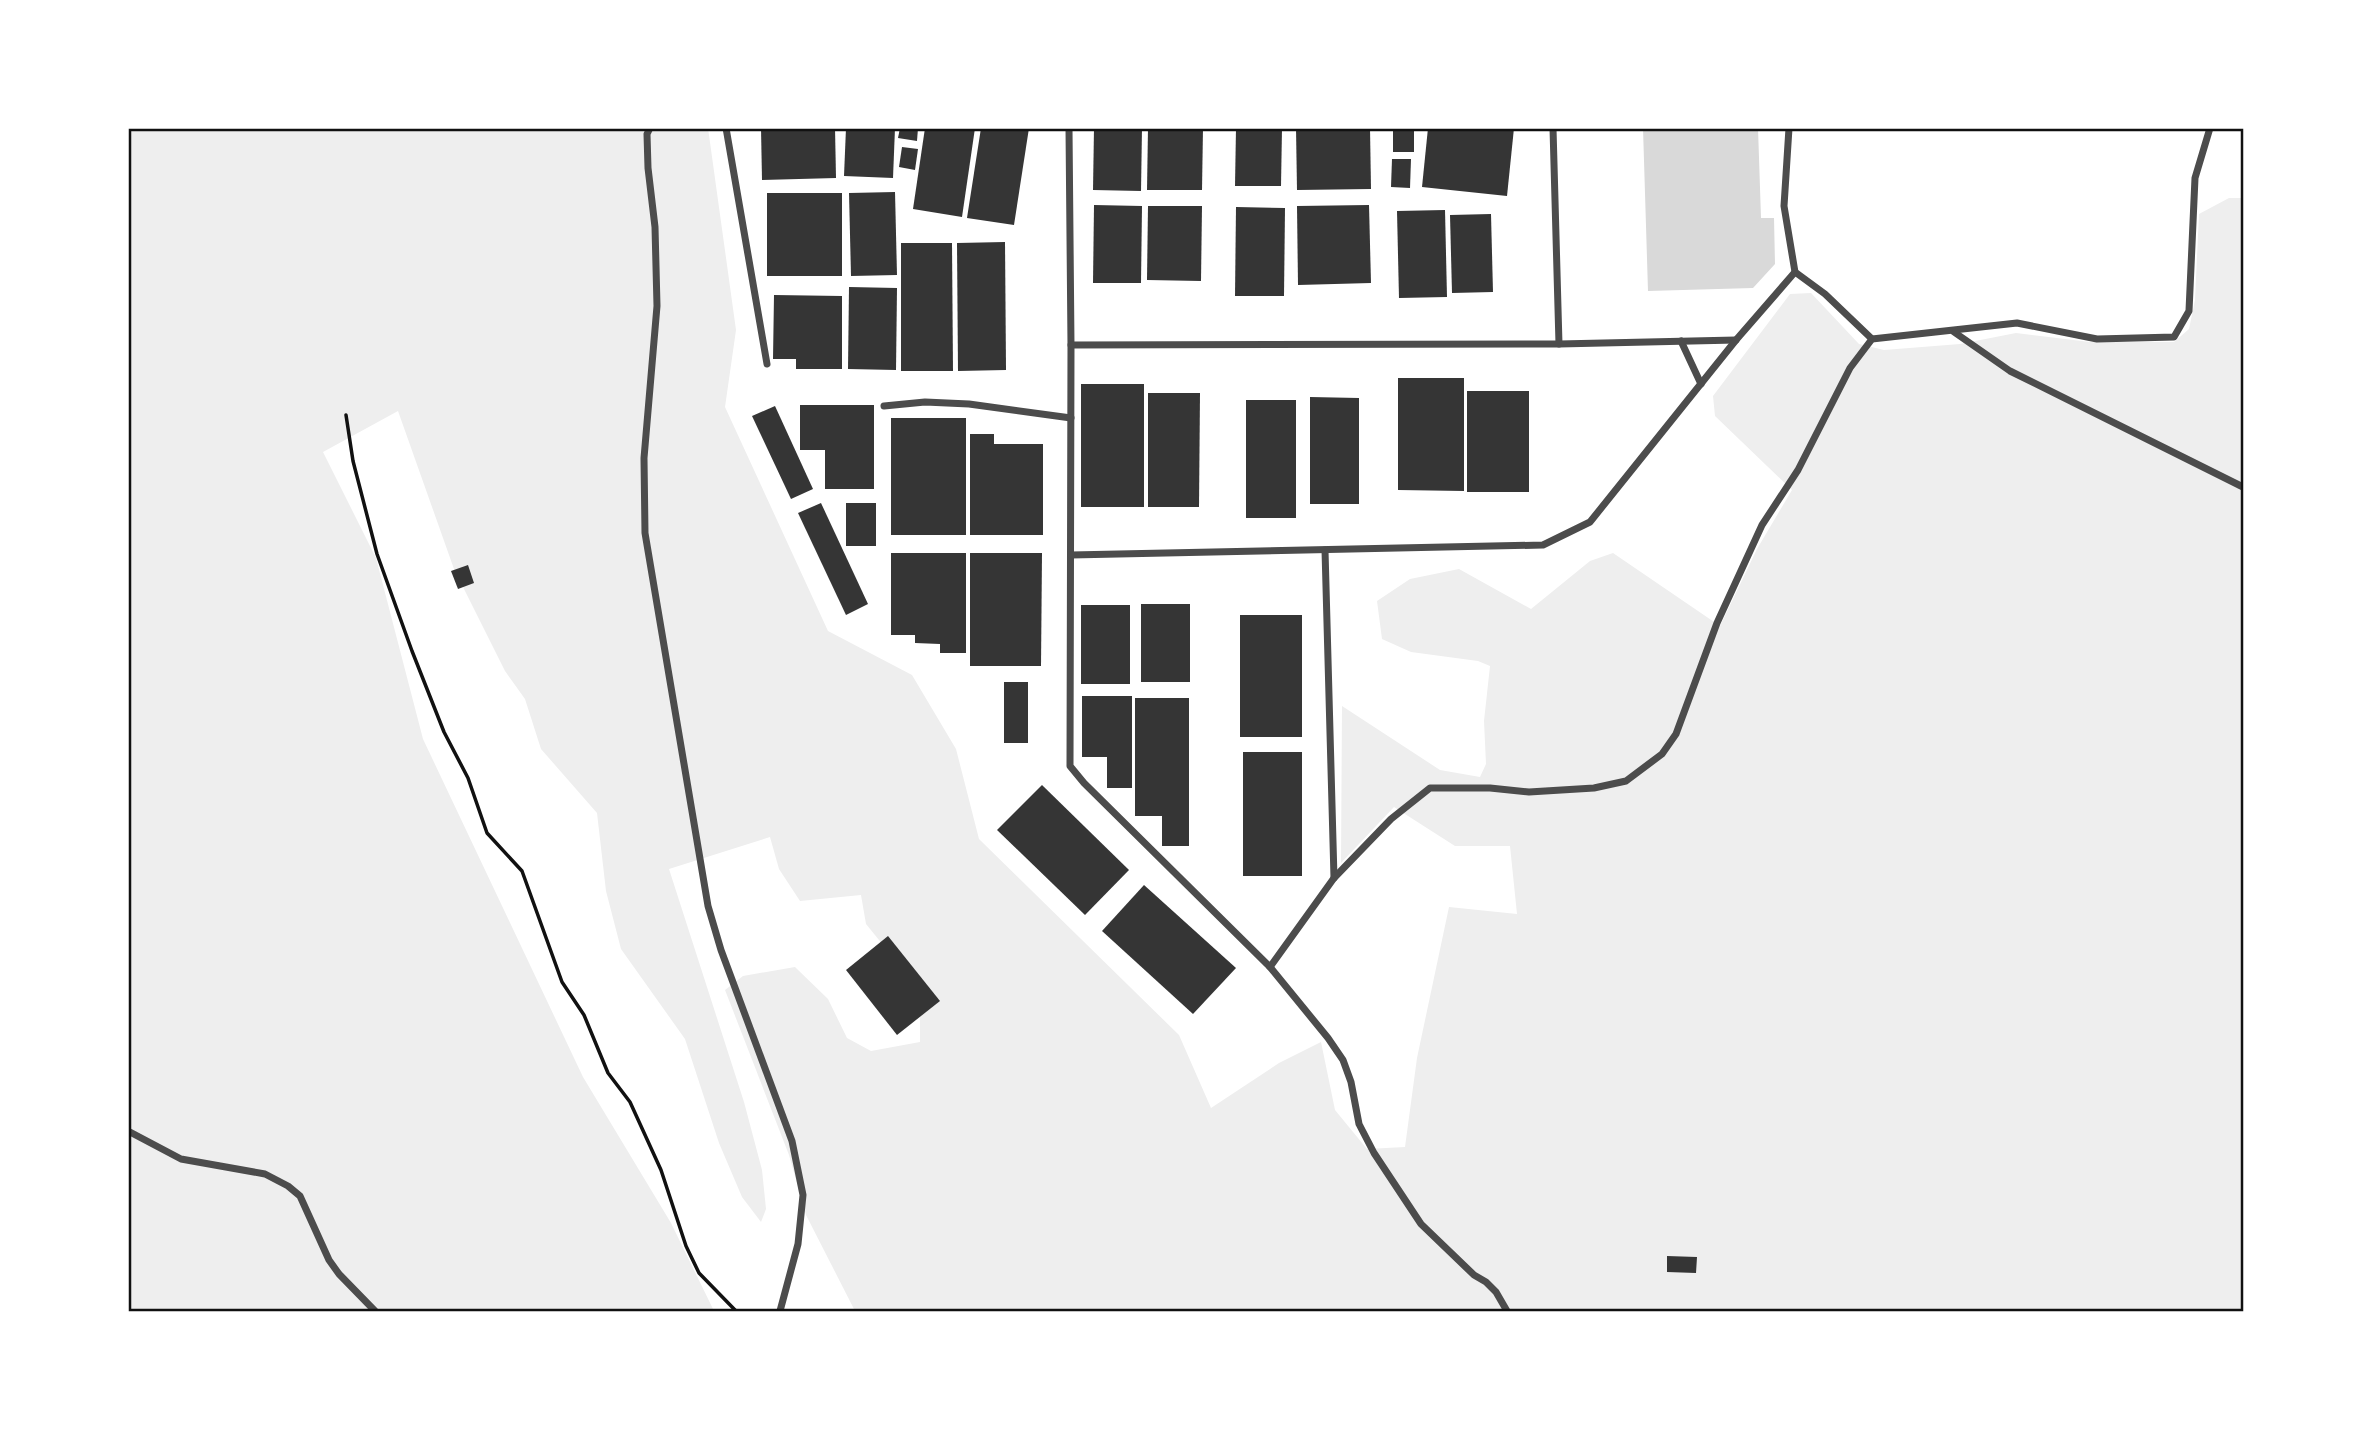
<svg xmlns="http://www.w3.org/2000/svg" width="2371" height="1439" font-family="'Public Sans',sans-serif">
  <style>
    .green { fill: #eee }
    .water { fill: #d9d9d9 }
    .building { fill: #353535 }
    .lines { fill: none; stroke-linecap: round; stroke-linejoin: round }
    .path { stroke: #111; stroke-width: 3.5 }
    .minor { stroke: #4c4c4c; stroke-width: 7 }
    .neatline { fill: none; stroke: #111; stroke-width: 2.5 }
  </style>
  <rect width="100%" height="100%" fill="#fff"/>
  <path class="green" d="M 128,128 L 708,128 L 736,330 L 725,407 L 828,631 L 912,675 L 956,749 L 979,839 L 1179,1035 L 1211,1108 L 1279,1063 L 1321,1042 L 1335,1110 L 1367,1149 L 1405,1147 L 1417,1058 L 1449,907 L 1517,914 L 1510,846 L 1455,846 L 1394,807 L 1341,863 L 1342,706 L 1440,770 L 1480,777 L 1486,764 L 1484,721 L 1490,666 L 1478,661 L 1411,652 L 1382,639 L 1377,601 L 1410,579 L 1459,569 L 1531,609 L 1590,561 L 1613,553 L 1720,626 L 1757,549 L 1792,490 L 1715,416 L 1713,396 L 1790,294 L 1811,293 L 1859,344 L 1884,350 L 1960,344 L 2016,333 L 2090,342 L 2174,342 L 2189,329 L 2195,300 L 2199,214 L 2229,198 L 2243,198 L 2243,1311 L 855,1311 L 806,1215 L 789,1155 L 725,990 L 743,976 L 795,967 L 828,999 L 847,1038 L 871,1051 L 920,1042 L 920,1011 L 905,972 L 866,924 L 861,895 L 800,901 L 779,869 L 770,837 L 669,869 L 744,1102 L 762,1170 L 766,1209 L 761,1222 L 742,1197 L 719,1143 L 685,1039 L 621,949 L 606,891 L 597,813 L 541,749 L 525,699 L 505,671 L 454,569 L 398,411 L 323,452 L 376,558 L 423,739 L 583,1077 L 671,1223 L 714,1311 L 128,1311 Z"/>
  <path class="water" d="M 1643,128 L 1758,128 L 1761,218 L 1774,218 L 1775,264 L 1753,288 L 1648,291 Z"/>
  <g class="building">
    <path d="M 761,128 L 835,128 L 836,178 L 762,180 Z"/>
    <path d="M 846,128 L 895,128 L 893,178 L 844,176 Z"/>
    <path d="M 900,128 L 918,128 L 917,141 L 898,138 Z"/>
    <path d="M 925,128 L 975,128 L 962,217 L 913,209 Z"/>
    <path d="M 981,128 L 1029,128 L 1014,225 L 967,218 Z"/>
    <path d="M 1094,128 L 1142,128 L 1141,191 L 1093,190 Z"/>
    <path d="M 1148,128 L 1203,128 L 1202,190 L 1147,190 Z"/>
    <path d="M 1236,128 L 1282,128 L 1281,186 L 1235,186 Z"/>
    <path d="M 1296,128 L 1370,128 L 1371,189 L 1297,190 Z"/>
    <rect x="1393" y="128" width="21" height="24"/>
    <path d="M 1428,128 L 1514,128 L 1507,196 L 1422,187 Z"/>
    <path d="M 902,147 L 918,149 L 915,170 L 899,167 Z"/>
    <path d="M 1392,159 L 1411,159 L 1410,188 L 1391,187 Z"/>
    <path d="M 895,192 L 897,275 L 851,276 L 849,193 Z"/>
    <rect x="767" y="193" width="75" height="83"/>
    <path d="M 1094,205 L 1142,206 L 1141,283 L 1093,283 Z"/>
    <path d="M 1369,205 L 1371,283 L 1298,285 L 1297,206 Z"/>
    <path d="M 1148,206 L 1202,206 L 1201,281 L 1147,280 Z"/>
    <path d="M 1236,207 L 1285,208 L 1284,296 L 1235,296 Z"/>
    <path d="M 1445,210 L 1447,297 L 1399,298 L 1397,211 Z"/>
    <path d="M 1491,214 L 1493,292 L 1452,293 L 1450,215 Z"/>
    <path d="M 1005,242 L 1006,370 L 958,371 L 957,243 Z"/>
    <path d="M 901,243 L 952,243 L 953,371 L 901,371 Z"/>
    <path d="M 849,287 L 897,288 L 896,370 L 848,369 Z"/>
    <path d="M 774,295 L 842,296 L 842,369 L 796,369 L 796,359 L 773,359 Z"/>
    <path d="M 1398,378 L 1464,378 L 1464,491 L 1398,490 Z"/>
    <rect x="1081" y="384" width="63" height="123"/>
    <rect x="1467" y="391" width="62" height="101"/>
    <path d="M 1148,393 L 1200,393 L 1199,507 L 1148,507 Z"/>
    <path d="M 1310,397 L 1359,398 L 1359,504 L 1310,504 Z"/>
    <rect x="1246" y="400" width="50" height="118"/>
    <path d="M 800,405 L 874,405 L 874,489 L 825,489 L 825,450 L 800,450 Z"/>
    <path d="M 775,406 L 813,489 L 791,499 L 752,416 Z"/>
    <rect x="891" y="418" width="75" height="117"/>
    <path d="M 970,434 L 994,434 L 994,444 L 1043,444 L 1043,535 L 970,535 Z"/>
    <path d="M 821,503 L 868,604 L 846,615 L 798,513 Z"/>
    <rect x="846" y="503" width="30" height="43"/>
    <path d="M 891,553 L 966,553 L 966,653 L 940,653 L 940,644 L 915,643 L 915,635 L 891,635 Z"/>
    <path d="M 970,553 L 1042,553 L 1041,666 L 970,666 Z"/>
    <path d="M 468,565 L 474,583 L 458,589 L 451,571 Z"/>
    <rect x="1141" y="604" width="49" height="78"/>
    <rect x="1081" y="605" width="49" height="79"/>
    <rect x="1240" y="615" width="62" height="122"/>
    <rect x="1004" y="682" width="24" height="61"/>
    <path d="M 1082,696 L 1132,696 L 1132,788 L 1107,788 L 1107,757 L 1082,757 Z"/>
    <path d="M 1135,698 L 1189,698 L 1189,846 L 1162,846 L 1162,816 L 1135,816 Z"/>
    <rect x="1243" y="752" width="59" height="124"/>
    <path d="M 1042,785 L 1129,870 L 1085,915 L 997,830 Z"/>
    <path d="M 1144,885 L 1236,968 L 1193,1014 L 1102,931 Z"/>
    <path d="M 888,936 L 940,1001 L 897,1035 L 846,970 Z"/>
    <path d="M 1667,1256 L 1697,1257 L 1696,1273 L 1667,1272 Z"/>
  </g>
  <g class="lines">
    <path class="path" d="M 346,415 L 353,461 L 377,554 L 412,651 L 444,732 L 468,778 L 487,833 L 522,871 L 562,982 L 584,1015 L 608,1073 L 630,1102 L 661,1170 L 686,1246 L 699,1273 L 736,1311"/>
    <g class="minor">
      <path d="M 650,128 L 647,134 L 648,168 L 655,227 L 657,306 L 644,458 L 645,533 L 708,906 L 721,950 L 792,1141 L 803,1195 L 798,1244 L 780,1311"/>
      <path d="M 726,128 L 767,364"/>
      <path d="M 1069,128 L 1071,345 L 1070,766 L 1084,783 L 1270,967 L 1328,1038 L 1343,1060 L 1351,1082 L 1359,1124 L 1374,1153 L 1421,1224 L 1474,1275 L 1486,1282 L 1496,1292 L 1507,1311"/>
      <path d="M 1553,128 L 1559,344"/>
      <path d="M 1789,128 L 1784,206 L 1795,272 L 1825,294 L 1872,339"/>
      <path d="M 1954,332 L 2010,371 L 2243,487"/>
      <path d="M 1681,341 L 1701,384"/>
      <path d="M 1071,345 L 1559,344 L 1736,340"/>
      <path d="M 884,406 L 925,402 L 969,404 L 1071,418"/>
      <path d="M 1325,550 L 1334,878"/>
      <path d="M 1071,555 L 1543,545 L 1590,522 L 1736,340 L 1795,272"/>
      <path d="M 1270,967 L 1334,878 L 1391,819 L 1430,788 L 1490,788 L 1529,792 L 1594,788 L 1626,781 L 1662,754 L 1676,734 L 1717,623 L 1762,525 L 1798,470 L 1850,368 L 1872,339 L 2017,323 L 2097,339 L 2174,337 L 2189,311 L 2195,178 L 2210,128"/>
      <path d="M 128,1131 L 181,1159 L 265,1174 L 288,1186 L 300,1196 L 329,1260 L 339,1274 L 375,1311"/>
    </g>
  </g>
  <rect width="2371" height="1439" fill="none" stroke="#ffffff" stroke-width="259"/>
  <rect x="130" y="130" width="2112" height="1180" class="neatline"/>
</svg>
